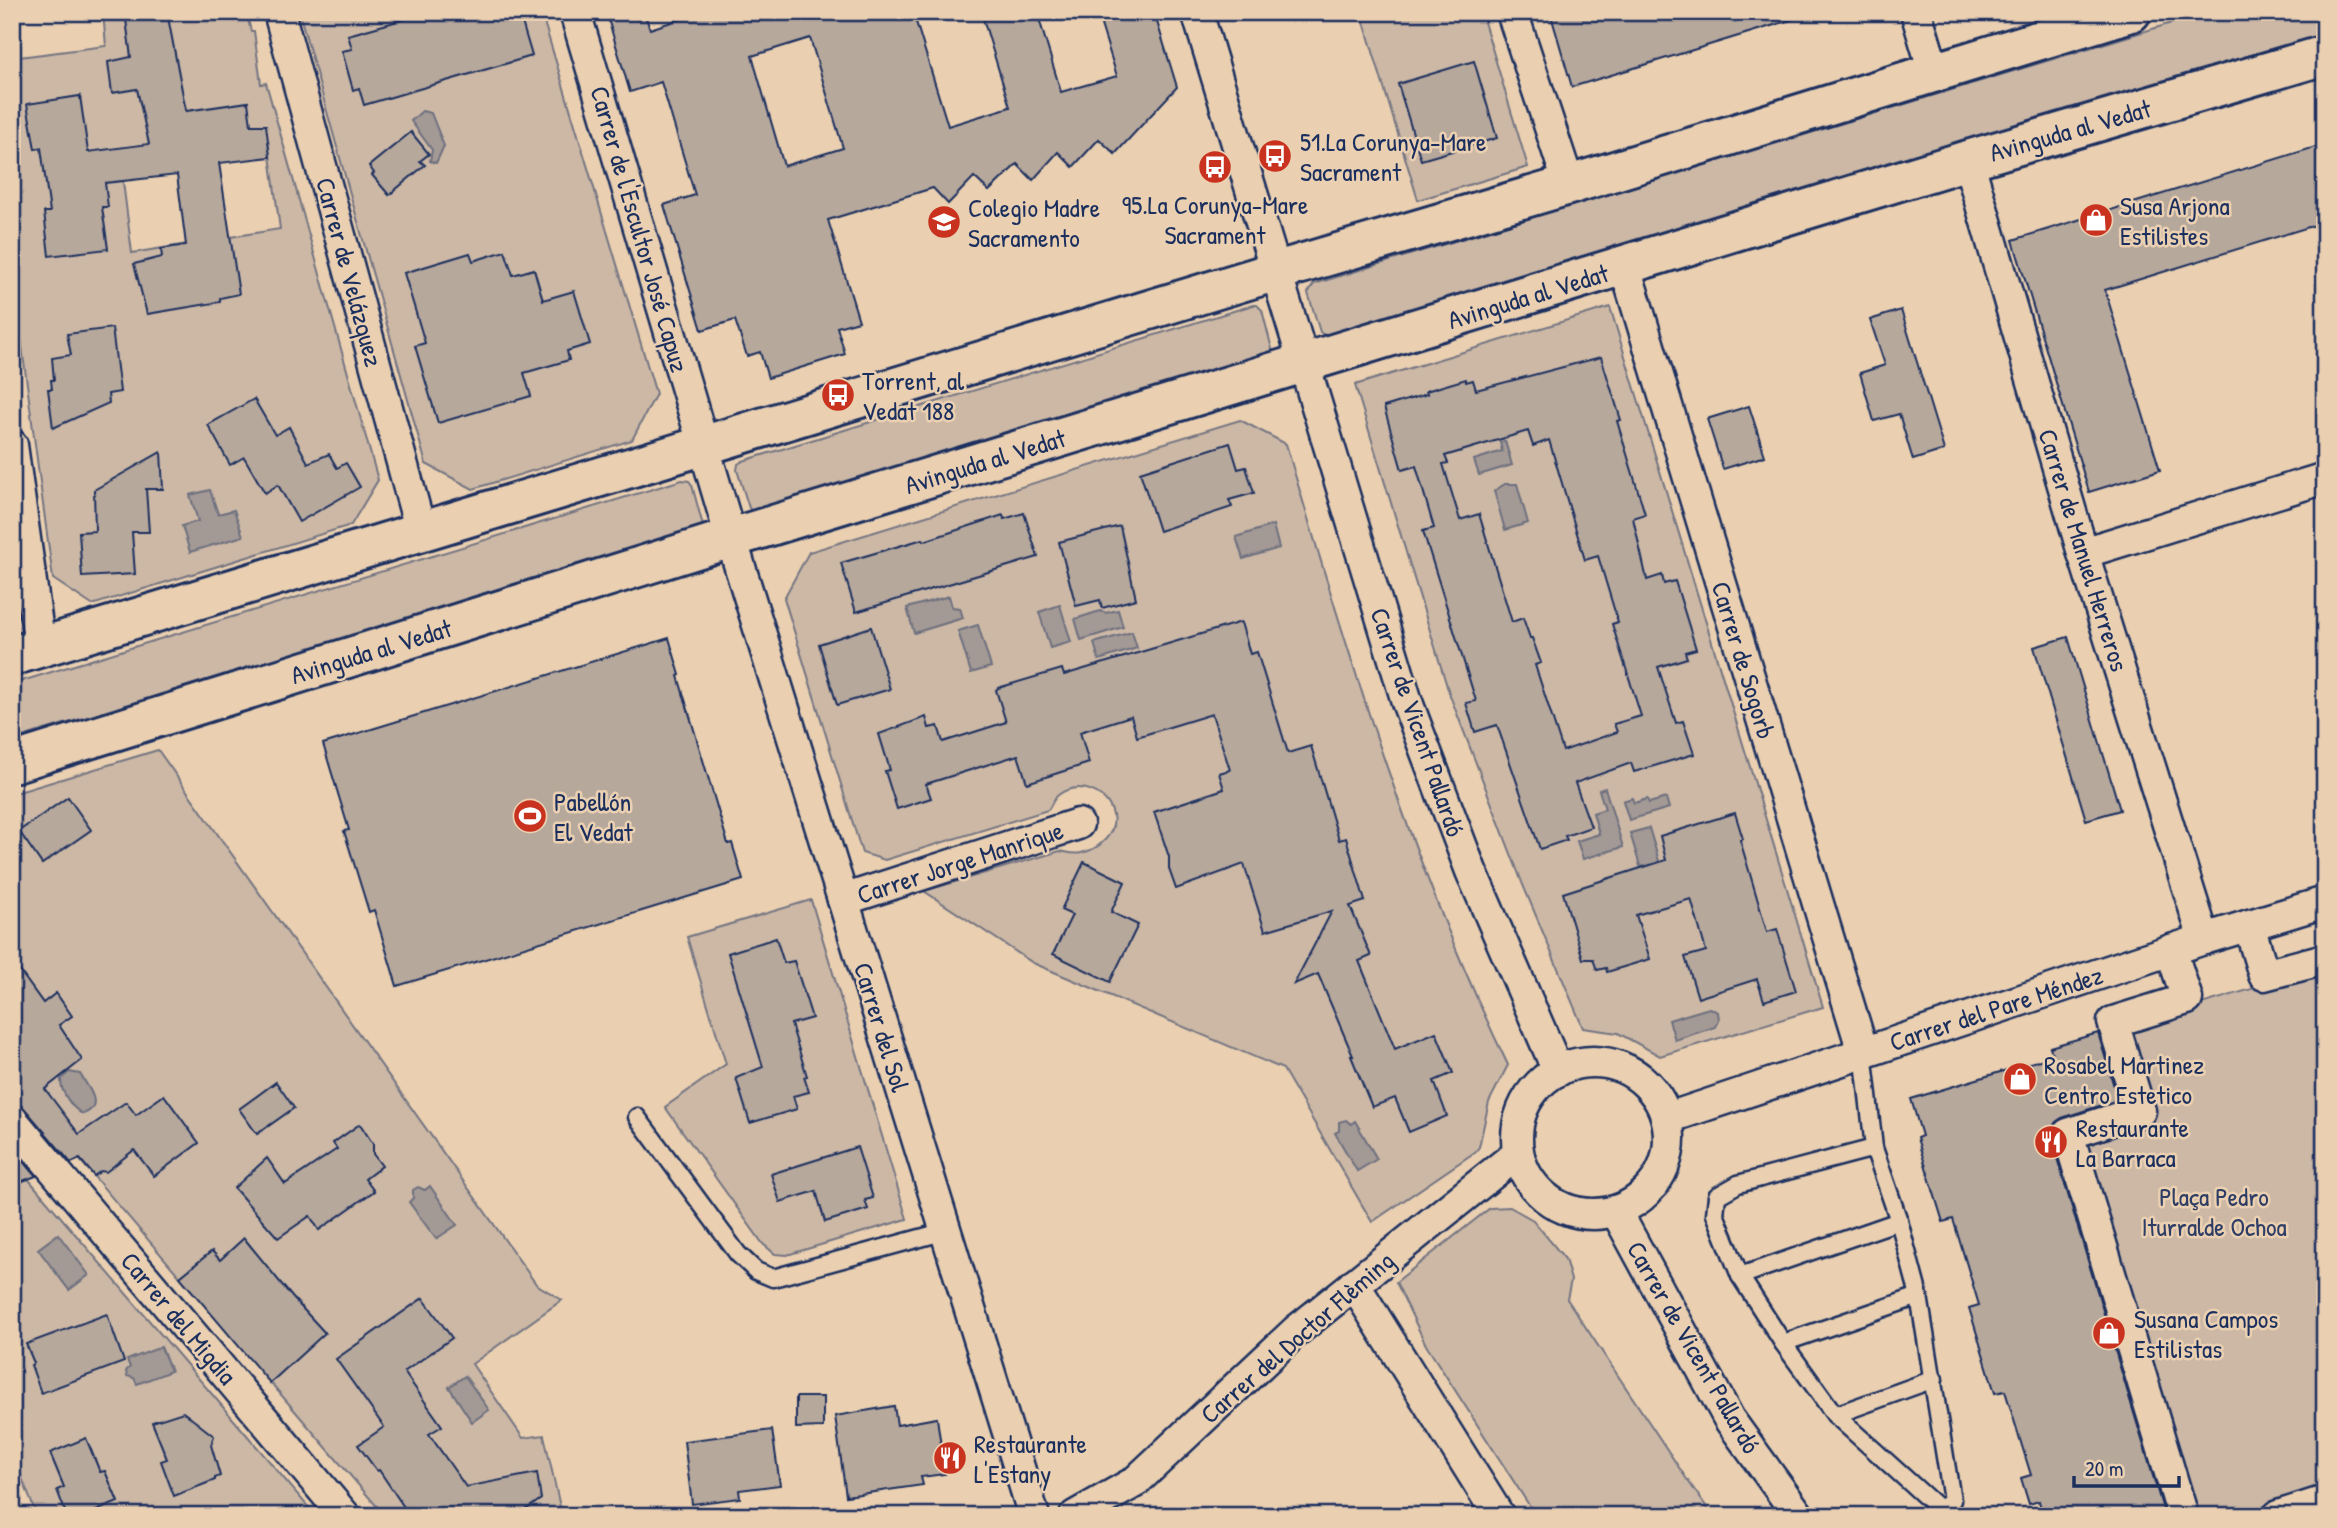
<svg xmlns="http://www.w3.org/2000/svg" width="2337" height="1528" font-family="'Patrick Hand',sans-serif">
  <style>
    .green { fill: #ccb8a5; stroke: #747482; stroke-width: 2; fill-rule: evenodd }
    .water { fill: #a39995; stroke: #6d6f7f; stroke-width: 2 }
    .building { fill: #b7a89c; stroke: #1b2f5e; stroke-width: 2; fill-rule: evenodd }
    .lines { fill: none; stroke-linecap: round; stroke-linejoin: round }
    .lane-casing { stroke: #1b2f5e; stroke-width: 21 }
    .street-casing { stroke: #1b2f5e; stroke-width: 35 }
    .secondary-casing { stroke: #1b2f5e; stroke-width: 44 }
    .lane { stroke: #ead0b1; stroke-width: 16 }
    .street { stroke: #ead0b1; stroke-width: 30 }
    .secondary { stroke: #ead0b1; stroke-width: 38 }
    .labels { text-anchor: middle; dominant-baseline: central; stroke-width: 5; stroke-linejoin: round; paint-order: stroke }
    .street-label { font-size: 26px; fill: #1b2f5e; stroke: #ead0b1 }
    .poi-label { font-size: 26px; fill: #1b2f5e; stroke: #ead0b1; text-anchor: start }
    .park-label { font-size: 26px; fill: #2d3d65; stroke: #ead0b1 }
  </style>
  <rect width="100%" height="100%" fill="#ead0b1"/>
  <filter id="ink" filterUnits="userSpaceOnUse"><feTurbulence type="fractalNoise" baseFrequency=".0143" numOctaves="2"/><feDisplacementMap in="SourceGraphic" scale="14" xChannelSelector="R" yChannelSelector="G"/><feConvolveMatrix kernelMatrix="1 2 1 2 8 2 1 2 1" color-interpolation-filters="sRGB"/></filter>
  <g filter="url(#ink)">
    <g class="green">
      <path d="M 103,12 L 246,12 L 251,31 L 254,31 L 261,84 L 266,83 L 378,480 L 351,525 L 92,605 L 53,579 L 12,272 L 12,58 L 106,46 ZM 268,141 L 280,229 L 132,253 L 120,158 Z"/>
      <path d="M 299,12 L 541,12 L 656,394 L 632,440 L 473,489 L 426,464 Z"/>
      <path d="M 1361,12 L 1481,12 L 1528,167 L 1418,200 Z"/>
      <path d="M 2208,12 L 2325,12 L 2325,37 L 1329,339 L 1320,332 L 1308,293 L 1314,284 Z"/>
      <path d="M 1253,305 L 1257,305 L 1262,310 L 1273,353 L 753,512 L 749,508 L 737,470 L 738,464 L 743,461 Z"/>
      <path d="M 1610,307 L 1823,1007 L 1660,1056 L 1618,1033 L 1583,1028 L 1523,885 L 1449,693 L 1355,385 Z"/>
      <path d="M 1240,420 L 1286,444 C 1348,655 1412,867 1508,1065 L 1489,1102 L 1479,1147 L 1475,1152 L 1372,1222 L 1283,1069 L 1033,963 L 924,891 L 1060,851 C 1067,852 1074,855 1081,853 C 1098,850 1117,834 1113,815 C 1108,791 1076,779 1057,796 C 1053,800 1051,806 1048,810 L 885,860 L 862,853 L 784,598 L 809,552 Z"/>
      <path d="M 682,480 L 689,481 L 692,485 L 703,526 L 698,530 L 12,740 L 12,684 Z"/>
      <path d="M 158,750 L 536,1284 L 562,1300 L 472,1364 L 523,1438 L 544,1435 L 562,1516 L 385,1516 L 12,1081 L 12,794 Z"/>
      <path d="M 811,900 L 907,1219 L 787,1255 L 775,1254 L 763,1244 L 665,1107 L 726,1064 L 687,937 Z"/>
      <path d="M 2325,967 L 2325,1498 L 2269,1516 L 2190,1516 L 2078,1141 L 2147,1119 L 2121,1028 Z"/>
      <path d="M 12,1160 L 316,1516 L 37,1516 L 12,1453 Z"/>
      <path d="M 1510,1207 L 1533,1220 L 1565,1259 L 1571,1280 L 1567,1299 L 1686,1478 L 1713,1516 L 1536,1516 L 1426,1345 L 1396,1282 L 1490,1208 Z"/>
    </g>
    <g class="water">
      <path d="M 422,111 L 431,113 L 444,146 L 436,163 L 430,161 L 432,150 L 411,121 Z"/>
      <path d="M 1505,441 L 1512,465 L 1479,475 L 1474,460 L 1502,451 L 1500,442 Z"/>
      <path d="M 1505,484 L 1517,484 L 1528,523 L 1505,530 L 1494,491 Z"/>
      <path d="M 210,490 L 218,514 L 234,510 L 243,536 L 190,552 L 182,526 L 198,521 L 190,495 Z"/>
      <path d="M 1273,525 L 1279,548 L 1243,559 L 1236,537 Z"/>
      <path d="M 949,596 L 952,607 L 960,608 L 963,618 L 914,633 L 907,608 Z"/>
      <path d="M 1060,605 L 1071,642 L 1050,648 L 1039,612 Z"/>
      <path d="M 1118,610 L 1123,627 L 1081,640 L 1075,619 L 1100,611 L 1106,613 Z"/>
      <path d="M 978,625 L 991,667 L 971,673 L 958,631 Z"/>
      <path d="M 1132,632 L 1137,648 L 1099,660 L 1094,643 Z"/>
      <path d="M 1605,788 L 1623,847 L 1583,859 L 1577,841 L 1599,834 L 1593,813 L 1605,809 L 1599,790 Z"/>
      <path d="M 1632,798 L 1634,803 L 1647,799 L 1649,803 L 1666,798 L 1669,808 L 1629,820 L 1623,801 Z"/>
      <path d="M 1649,828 L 1659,861 L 1649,869 L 1640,866 L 1630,833 Z"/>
      <path d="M 1709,1008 L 1718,1012 L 1719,1020 L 1715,1027 L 1675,1040 L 1669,1020 Z"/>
      <path d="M 69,1072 L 80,1074 C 88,1087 105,1106 83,1114 C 72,1109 60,1091 61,1079 Z"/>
      <path d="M 1346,1120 L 1351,1124 L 1355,1121 L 1377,1159 L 1357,1171 L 1335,1133 L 1339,1131 L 1339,1122 Z"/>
      <path d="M 430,1186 L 457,1225 L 436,1239 L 409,1202 L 413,1198 L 413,1190 L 418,1187 L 425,1190 Z"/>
      <path d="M 58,1234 L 89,1275 L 69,1290 L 38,1249 Z"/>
      <path d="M 161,1347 L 171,1371 L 137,1384 L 134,1378 L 127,1376 L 126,1371 L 130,1367 L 127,1360 Z"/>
      <path d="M 465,1376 L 489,1410 L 472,1422 L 449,1387 Z"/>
    </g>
    <g class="building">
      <path d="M 125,12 L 167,12 L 186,111 L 248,102 L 251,125 L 266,125 L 270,157 L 219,163 L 239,294 L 220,298 L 220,302 L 147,314 L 134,264 L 162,257 L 161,249 L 186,245 L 177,175 L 105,183 L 108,207 L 102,207 L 108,249 L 49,256 L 44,212 L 50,212 L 41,148 L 35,149 L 27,104 L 80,96 L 88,152 L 149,144 L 137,89 L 112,93 L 108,62 L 131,57 Z"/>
      <path d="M 430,12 L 519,12 L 532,56 L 364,105 L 359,88 L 353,90 L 342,51 L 352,49 L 348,35 Z"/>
      <path d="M 606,12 L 644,12 L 650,29 L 702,12 L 913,12 L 948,126 L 1010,107 L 981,12 L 1037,12 L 1061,92 L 1117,76 L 1097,12 L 1154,12 L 1177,87 L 1115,154 L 1099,139 L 1073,167 L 1058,152 L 1033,180 L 1017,164 L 989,191 L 974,177 L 948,204 L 933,188 L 828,220 L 859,321 L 837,327 L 845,354 L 768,378 L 760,352 L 747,356 L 735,320 L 702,330 L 664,205 L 695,195 L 661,82 L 630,92 ZM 810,38 L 843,148 L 784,166 L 752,56 Z"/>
      <path d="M 1550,12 L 1793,12 L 1794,19 L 1572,87 Z"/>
      <path d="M 1474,61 L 1497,138 L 1421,160 L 1398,84 Z"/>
      <path d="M 411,132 L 429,154 L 420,161 L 425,165 L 389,195 L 372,175 L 374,173 L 369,166 Z"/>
      <path d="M 2325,144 L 2325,222 L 2105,290 L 2160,470 L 2089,492 L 2013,240 Z"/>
      <path d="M 505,251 L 513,275 L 534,269 L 543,300 L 574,291 L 590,344 L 567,351 L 569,360 L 524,373 L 531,396 L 438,423 L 415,346 L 425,343 L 404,273 L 470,253 L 473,261 Z"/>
      <path d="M 1901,310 L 1944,450 L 1913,460 L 1899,414 L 1874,421 L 1860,373 L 1885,365 L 1870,320 Z"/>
      <path d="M 112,328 L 120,392 L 108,394 L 109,403 L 53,428 L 48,389 L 52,389 L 51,380 L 54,380 L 52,358 L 71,355 L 67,334 Z"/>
      <path d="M 1601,357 L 1621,420 L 1617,421 L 1645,514 L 1633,518 L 1647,580 L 1662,575 L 1664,584 L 1675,581 L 1696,649 L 1685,652 L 1687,658 L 1658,667 L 1676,723 L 1683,721 L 1694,754 L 1634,772 L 1631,763 L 1575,783 L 1591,827 L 1565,836 L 1567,840 L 1540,849 L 1497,725 L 1475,732 L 1466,703 L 1476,701 L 1423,531 L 1434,528 L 1416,466 L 1402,470 L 1384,407 L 1427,394 L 1426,391 L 1466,379 L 1466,382 L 1473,380 L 1476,390 ZM 1528,431 L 1533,446 L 1549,440 L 1585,560 L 1598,556 L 1618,622 L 1612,624 L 1641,716 L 1614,724 L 1617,732 L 1563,751 L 1535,665 L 1541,663 L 1532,638 L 1530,638 L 1523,618 L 1512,622 L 1479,514 L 1460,520 L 1443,464 L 1448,463 L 1445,456 Z"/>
      <path d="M 254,399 L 275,435 L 289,427 L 308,463 L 329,454 L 337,468 L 346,463 L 360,487 L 299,522 L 278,485 L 265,493 L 244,457 L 230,465 L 208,425 Z"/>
      <path d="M 1749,406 L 1765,456 L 1723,469 L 1707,419 Z"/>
      <path d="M 1230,443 L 1238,469 L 1246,467 L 1254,493 L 1229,500 L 1232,507 L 1159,531 L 1140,472 Z"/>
      <path d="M 161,452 L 163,489 L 146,489 L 149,532 L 132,532 L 135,574 L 82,577 L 79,532 L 95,531 L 94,490 Z"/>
      <path d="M 1024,513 L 1038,557 L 856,612 L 841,563 L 923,539 L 924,541 L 1003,515 L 1004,519 Z"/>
      <path d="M 1120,526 L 1136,599 L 1102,608 L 1100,600 L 1076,606 L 1059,542 Z"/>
      <path d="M 1241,622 L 1250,654 L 1257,652 L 1288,753 L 1311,746 L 1339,840 L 1346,838 L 1365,901 L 1350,906 L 1371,956 L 1359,961 L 1395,1049 L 1436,1032 L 1453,1073 L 1434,1081 L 1447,1116 L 1409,1132 L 1395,1098 L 1372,1107 L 1351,1056 L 1353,1056 L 1318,974 L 1294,984 L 1332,911 L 1265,931 L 1244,864 L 1176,889 L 1169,869 L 1169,857 L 1154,812 L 1224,789 L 1219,773 L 1230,770 L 1212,714 L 1137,737 L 1131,716 L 1080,732 L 1089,763 L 1027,783 L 1018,755 L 926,784 L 931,798 L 897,809 L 885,771 L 890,770 L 879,734 L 926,717 L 929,728 L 938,726 L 943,742 L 1006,722 L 996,690 L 998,688 L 1062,669 L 1064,675 Z"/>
      <path d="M 871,627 L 890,689 L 837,705 L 819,644 Z"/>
      <path d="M 2068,637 L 2120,810 L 2086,820 L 2034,647 Z"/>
      <path d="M 669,638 L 680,675 L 678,676 L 728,844 L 732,843 L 743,880 L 397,986 L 374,910 L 369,912 L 344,831 L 349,830 L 323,744 Z"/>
      <path d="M 68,797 L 91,830 L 42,864 L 19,831 Z"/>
      <path d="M 1735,813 L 1743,839 L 1740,840 L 1767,932 L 1777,929 L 1796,991 L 1764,1001 L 1757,979 L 1698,998 L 1685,957 L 1706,951 L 1691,899 L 1636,915 L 1650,959 L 1607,972 L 1606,968 L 1597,970 L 1593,959 L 1583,959 L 1563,893 L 1666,860 L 1660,836 Z"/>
      <path d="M 1084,862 L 1125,882 L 1111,912 L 1138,925 L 1110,982 L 1053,954 L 1072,915 L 1061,910 Z"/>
      <path d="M 776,938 L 784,963 L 794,961 L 812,1018 L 791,1024 L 807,1076 L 804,1077 L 809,1092 L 793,1096 L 797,1109 L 750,1123 L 736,1078 L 763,1067 L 728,953 Z"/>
      <path d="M 12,960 L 43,1003 L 56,993 L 72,1016 L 59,1025 L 82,1060 L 45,1089 L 79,1134 L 126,1102 L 136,1115 L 164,1095 L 199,1143 L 154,1176 L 134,1150 L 106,1172 L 101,1171 L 94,1176 L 80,1159 L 71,1163 L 25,1109 L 19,1104 L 12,1103 Z"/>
      <path d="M 2098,1033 L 2118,1100 L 2062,1118 L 2056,1122 L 2051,1129 L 2051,1138 L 2165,1516 L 2043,1516 L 2039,1501 L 2029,1504 L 2021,1478 L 2031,1475 L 2005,1391 L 1995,1393 L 1969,1308 L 1979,1305 L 1953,1219 L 1943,1222 L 1917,1138 L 1922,1136 L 1911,1099 L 2053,1056 L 2050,1047 Z"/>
      <path d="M 276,1082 L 294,1108 L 257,1134 L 239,1109 Z"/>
      <path d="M 360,1124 L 373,1144 L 373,1154 L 382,1166 L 365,1179 L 374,1191 L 319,1230 L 310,1216 L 278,1238 L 234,1188 L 267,1158 L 285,1184 L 337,1149 L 333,1143 Z"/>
      <path d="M 12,1147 L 36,1176 L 12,1185 Z"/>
      <path d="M 857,1147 L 873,1198 L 865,1200 L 868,1209 L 825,1222 L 816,1191 L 780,1202 L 771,1174 Z"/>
      <path d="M 244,1238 L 292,1297 L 325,1333 L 270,1383 L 180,1277 L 212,1251 L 220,1260 Z"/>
      <path d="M 423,1298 L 452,1338 L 404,1372 L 442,1426 L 429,1434 L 466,1487 L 537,1473 L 541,1499 L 517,1516 L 410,1516 L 379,1470 L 377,1471 L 358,1445 L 384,1427 L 336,1359 Z"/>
      <path d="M 107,1314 L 124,1362 L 41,1393 L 31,1365 L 34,1363 L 26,1344 Z"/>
      <path d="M 796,1397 L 823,1397 L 823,1427 L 796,1428 Z"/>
      <path d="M 894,1406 L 897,1425 L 937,1418 L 945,1474 L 921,1477 L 923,1485 L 846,1496 L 835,1416 Z"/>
      <path d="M 183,1412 L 214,1436 L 211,1445 L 220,1476 L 215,1478 L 215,1480 L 174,1496 L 161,1461 L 167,1459 L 152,1422 Z"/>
      <path d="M 772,1430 L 780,1485 L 739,1490 L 740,1498 L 692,1504 L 684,1441 Z"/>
      <path d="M 86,1438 L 100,1472 L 105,1471 L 118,1502 L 84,1516 L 67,1516 L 57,1490 L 64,1487 L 50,1453 Z"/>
    </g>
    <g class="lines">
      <g class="lane-casing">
        <g id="lane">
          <path d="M 1863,1052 L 1874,1148 L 1899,1221 L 1919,1296 L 1952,1500 L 1943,1507 L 1937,1507 L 1835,1415 L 1783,1343 L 1740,1276 L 1715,1214 L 1717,1196 L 1738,1184 L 1874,1148"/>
          <path d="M 637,1117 L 738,1254 L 756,1271 L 773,1278 L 946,1231"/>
          <path d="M 1740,1276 L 1899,1221"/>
          <path d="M 1783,1343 L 1919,1296"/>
          <path d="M 1835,1415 L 1934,1379"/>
        </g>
      </g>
      <g class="street-casing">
        <g id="street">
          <path d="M 279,12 L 421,532"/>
          <path d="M 575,12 L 731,538 L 1034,1516"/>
          <path d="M 1197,12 L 1407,702 L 1471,871 L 1558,1071"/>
          <path d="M 1512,12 L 1569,185"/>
          <path d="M 1916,12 L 1934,72"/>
          <path d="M 1968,160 L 2083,553 L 2204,939"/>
          <path d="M 1625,267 L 1863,1052"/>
          <path d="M 12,445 L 40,647"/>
          <path d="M 2083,553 L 2325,478"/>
          <path d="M 843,900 L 1078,824"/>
          <path d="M 2249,925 L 2264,975 L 2325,959"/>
          <path d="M 2171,950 L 2187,999 L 2113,1022 L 2140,1111 L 2068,1134 L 2183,1516"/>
          <circle cx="1593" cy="1138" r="76"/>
          <path d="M 1668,1118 L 2204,939 L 2325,902"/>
          <path d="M 12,1120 L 345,1516"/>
          <path d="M 1616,1211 L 1729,1419 L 1799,1516"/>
          <path d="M 1354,1284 L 1499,1516"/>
          <path d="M 1075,1516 L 1135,1482 L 1296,1331 L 1517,1154"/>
          <path d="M 2278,1516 L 2325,1501"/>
        </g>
      </g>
      <g class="secondary-casing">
        <g id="secondary">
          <path d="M 12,656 L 1277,271 L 1569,185 L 2131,12"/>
          <path d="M 12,763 L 731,538 L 1968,160 L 2325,55"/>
        </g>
      </g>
      <use href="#lane" class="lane"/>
      <use href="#street" class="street"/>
      <use href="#secondary" class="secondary"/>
    </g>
  </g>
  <defs>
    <g id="bus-disc" transform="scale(1.75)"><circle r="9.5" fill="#c8321e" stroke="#ead0b1"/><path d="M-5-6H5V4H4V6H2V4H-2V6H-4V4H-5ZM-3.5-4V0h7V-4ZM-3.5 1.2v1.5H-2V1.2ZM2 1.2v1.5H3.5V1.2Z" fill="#fff"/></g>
    <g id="shop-disc" transform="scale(1.75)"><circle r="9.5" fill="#c8321e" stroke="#ead0b1"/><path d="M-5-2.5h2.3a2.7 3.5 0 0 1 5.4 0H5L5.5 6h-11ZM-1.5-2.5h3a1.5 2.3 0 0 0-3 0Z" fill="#fff"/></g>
    <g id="school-disc" transform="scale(1.75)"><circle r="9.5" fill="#c8321e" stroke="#ead0b1"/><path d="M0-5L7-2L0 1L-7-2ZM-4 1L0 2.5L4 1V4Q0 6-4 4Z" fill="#fff"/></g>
    <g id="stadium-disc" transform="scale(1.75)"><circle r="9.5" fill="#c8321e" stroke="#ead0b1"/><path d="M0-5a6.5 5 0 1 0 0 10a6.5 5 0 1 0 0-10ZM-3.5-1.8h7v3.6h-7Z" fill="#fff"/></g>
    <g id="restaurant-disc" transform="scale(1.75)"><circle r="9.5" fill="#c8321e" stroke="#ead0b1"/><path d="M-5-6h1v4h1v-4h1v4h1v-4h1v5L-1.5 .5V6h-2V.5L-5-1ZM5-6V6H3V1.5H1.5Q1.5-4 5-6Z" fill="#fff"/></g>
  </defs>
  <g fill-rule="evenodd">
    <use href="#bus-disc" x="1275" y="156"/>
    <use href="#bus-disc" x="1215" y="167"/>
    <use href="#shop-disc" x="2096" y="220"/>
    <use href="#school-disc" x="944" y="222"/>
    <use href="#bus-disc" x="838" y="395"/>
    <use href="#stadium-disc" x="530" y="816"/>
    <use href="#shop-disc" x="2020" y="1079"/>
    <use href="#restaurant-disc" x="2051" y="1142"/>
    <use href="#shop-disc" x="2109" y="1333"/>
    <use href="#restaurant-disc" x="950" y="1458"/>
  </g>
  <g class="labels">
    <g class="street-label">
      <text transform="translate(2070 130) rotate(-16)">Avinguda al Vedat</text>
      <text transform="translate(640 229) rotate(74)">Carrer de l'Escultor José Capuz</text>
      <text transform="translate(350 272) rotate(75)">Carrer de Velázquez</text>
      <text transform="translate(1528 296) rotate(-17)">Avinguda al Vedat</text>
      <text transform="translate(985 461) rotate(-17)">Avinguda al Vedat</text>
      <text transform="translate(2084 550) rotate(73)">Carrer de Manuel Herreros</text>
      <text transform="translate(371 651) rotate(-17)">Avinguda al Vedat</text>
      <text transform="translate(1744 660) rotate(73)">Carrer de Sogorb</text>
      <text transform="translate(1418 722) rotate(71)">Carrer de Vicent Pallardó</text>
      <text transform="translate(960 862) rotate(-18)">Carrer Jorge Manrique</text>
      <text transform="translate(1996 1008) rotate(-18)">Carrer del Pare Méndez</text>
      <text transform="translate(882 1027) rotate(73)">Carrer del Sol</text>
      <text transform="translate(179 1318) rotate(50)">Carrer del Migdia</text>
      <text transform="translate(1297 1337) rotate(-41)">Carrer del Doctor Flèming</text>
      <text transform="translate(1694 1347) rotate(60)">Carrer de Vicent Pallardó</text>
    </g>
    <g class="poi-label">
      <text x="1300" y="141">51.La Corunya-Mare<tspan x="1300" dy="30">Sacrament</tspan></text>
      <text x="1215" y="204" text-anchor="middle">95.La Corunya-Mare<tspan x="1215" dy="30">Sacrament</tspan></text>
      <text x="2120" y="205">Susa Arjona<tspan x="2120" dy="30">Estilistes</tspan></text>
      <text x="968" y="207">Colegio Madre<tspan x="968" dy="30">Sacramento</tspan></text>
      <text x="862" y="380">Torrent, al<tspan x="862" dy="30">Vedat 188</tspan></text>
      <text x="554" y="801">Pabellón<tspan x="554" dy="30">El Vedat</tspan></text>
      <text x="2044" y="1064">Rosabel Martinez<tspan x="2044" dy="30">Centro Estetico</tspan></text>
      <text x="2076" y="1127">Restaurante<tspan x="2076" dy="30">La Barraca</tspan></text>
      <text x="2134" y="1318">Susana Campos<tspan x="2134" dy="30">Estilistas</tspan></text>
      <text x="974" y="1443">Restaurante<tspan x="974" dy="30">L'Estany</tspan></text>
    </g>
    <g class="park-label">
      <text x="2214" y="1196">Plaça Pedro<tspan x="2214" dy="30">Iturralde Ochoa</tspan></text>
    </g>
  </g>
  <rect width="2337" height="1528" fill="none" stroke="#ead0b1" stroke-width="42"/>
  <rect x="21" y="21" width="2295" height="1486" fill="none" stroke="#1b2f5e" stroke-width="2.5" filter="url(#ink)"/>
  <path d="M2074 1476v10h105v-10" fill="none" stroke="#1b2f5e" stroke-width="3.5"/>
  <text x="2085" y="1476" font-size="21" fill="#1b2f5e" stroke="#ead0b1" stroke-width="5" paint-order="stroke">20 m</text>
</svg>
